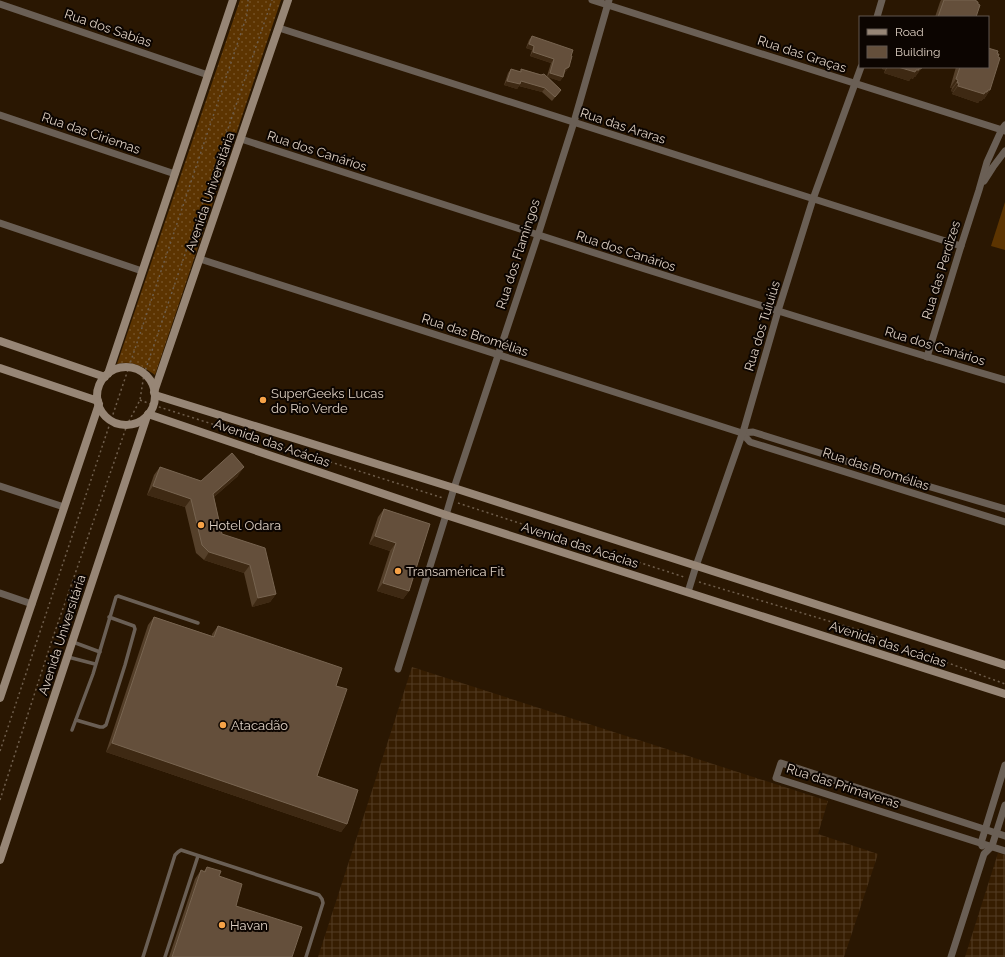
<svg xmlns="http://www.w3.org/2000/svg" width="1005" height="957" font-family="Raleway,sans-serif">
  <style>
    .industrial { fill: url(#industrial-grid) }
    .grass { fill: url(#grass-dots) }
    .pitch { fill: #5c3401 }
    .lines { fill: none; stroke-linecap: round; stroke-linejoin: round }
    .path { stroke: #6f5e4c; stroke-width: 1.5; stroke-dasharray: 2 3; stroke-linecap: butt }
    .lane { stroke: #6a5f55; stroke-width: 3.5 }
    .street { stroke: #6a5f55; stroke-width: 7 }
    .secondary { stroke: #978676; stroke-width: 8 }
    .wall { fill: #55402a }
    .shaded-wall { fill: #3e2913 }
    .building { fill: #644f3b; stroke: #776450 }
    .poi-dot { fill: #f6a247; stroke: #0c0501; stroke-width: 1.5 }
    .labels { text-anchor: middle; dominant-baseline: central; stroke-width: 4; stroke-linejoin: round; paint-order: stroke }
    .street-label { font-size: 13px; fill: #ded0c3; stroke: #0c0501 }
    .poi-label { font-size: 13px; fill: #ded0c3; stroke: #0c0501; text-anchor: start }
  </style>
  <defs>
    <pattern id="industrial-grid" width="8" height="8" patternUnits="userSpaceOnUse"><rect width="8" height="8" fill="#361d01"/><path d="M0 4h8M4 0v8" fill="none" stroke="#533d24"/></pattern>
    <pattern id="grass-dots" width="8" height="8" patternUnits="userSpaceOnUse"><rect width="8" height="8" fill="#5c3401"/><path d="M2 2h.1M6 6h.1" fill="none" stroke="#735024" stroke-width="1.8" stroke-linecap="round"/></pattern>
  </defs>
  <rect width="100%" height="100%" fill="#2a1702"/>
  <g class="industrial">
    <path d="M 412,667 L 828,801 L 818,834 L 878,854 L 844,957 L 318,957 Z"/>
    <path d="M 998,853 L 1005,855 L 1005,957 L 965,957 Z"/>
  </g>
  <path class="grass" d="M 240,0 L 281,0 L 155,375 C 143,367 133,360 117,364 Z"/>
  <path class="pitch" d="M 1005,202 L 1005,250 L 991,246 Z"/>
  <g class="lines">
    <g class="path">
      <path d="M 140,400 L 153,405 L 443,498"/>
      <path d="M 458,503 L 684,577"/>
      <path d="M 699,582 L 862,631 L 1005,684"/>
      <path d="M 0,751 L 247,15 L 248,0"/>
      <path d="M 0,800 L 52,640 L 127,425 L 140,400 L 144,374 L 272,0"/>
    </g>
    <g class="lane">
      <path d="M 73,642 L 100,652"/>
      <path d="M 68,657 L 95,664"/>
      <path d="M 76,720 L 100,727 L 103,727 L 106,725 L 125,665 L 135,629 L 134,626 L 109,617"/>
      <path d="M 72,730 L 93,674 L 116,597 L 118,596 L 198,623"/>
      <path d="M 143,957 L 175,855 L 178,852 L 181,850 L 319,895 L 322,899 L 323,903 L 306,957"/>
      <path d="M 165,957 L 198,856"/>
    </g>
    <g class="street">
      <path d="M 592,0 L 1005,131"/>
      <path d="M 0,4 L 208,75"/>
      <path d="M 877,17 L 882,0"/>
      <path d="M 279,28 L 961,246"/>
      <path d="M 0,115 L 175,174"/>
      <path d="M 241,139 C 495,221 749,304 1005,380"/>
      <path d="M 984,181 L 993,167 L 1005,151"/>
      <path d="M 0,223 L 142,271"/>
      <path d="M 200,259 L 742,433 L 753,432 L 897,477 L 1005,509"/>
      <path d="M 927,357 L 961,246 L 979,190 L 987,162 L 1002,129 L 1005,125"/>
      <path d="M 742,433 L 750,442 L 1005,522"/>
      <path d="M 0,486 L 64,507"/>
      <path d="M 688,592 L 696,566 L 744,429 L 778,311 L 813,199 L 861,67"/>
      <path d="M 0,593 L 32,604"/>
      <path d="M 398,669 L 446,515 L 454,488 L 538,235 L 574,122 L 609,0"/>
      <path d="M 1005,836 L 781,763 L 776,778 L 1005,851"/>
      <path d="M 982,846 L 981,843 L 1005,765"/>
      <path d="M 951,957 L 984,854 L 992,846 L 1005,805"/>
    </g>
    <g class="secondary">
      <path d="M 0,341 L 105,377"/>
      <circle cx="126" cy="396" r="29"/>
      <path d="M 0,368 L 98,401"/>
      <path d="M 108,374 L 233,0"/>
      <path d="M 154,392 L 288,0"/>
      <path d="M 155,395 L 454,488 L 1005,665"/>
      <path d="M 148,414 L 446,515 L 1005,694"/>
      <path d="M 0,698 L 99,404"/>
      <path d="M 0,860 L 147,416"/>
    </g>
  </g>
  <g class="wall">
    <path d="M 941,0 L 976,0 L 976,17 L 935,17 L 940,2 Z"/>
    <path d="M 532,36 L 571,56 L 569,67 L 566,71 L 565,72 L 563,77 L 560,81 L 548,77 L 561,90 L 552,101 L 542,92 L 519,86 L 517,89 L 504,85 L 508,73 L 511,69 L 520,72 L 521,69 L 547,76 L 551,63 L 530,56 L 532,50 L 526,48 L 529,40 Z"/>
    <path d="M 997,54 L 990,90 L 984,99 L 983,99 L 981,101 L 980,100 L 978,103 L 952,94 L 953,92 L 951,91 L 952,88 L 950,88 L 956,67 L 988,67 Z"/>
    <path d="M 883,67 L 922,67 L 915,77 L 914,76 L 913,79 L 911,78 L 909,81 L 884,73 L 885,70 L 882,69 Z"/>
    <path d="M 160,467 L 201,481 L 238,476 L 214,497 L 222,534 L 276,594 L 270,602 L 252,607 L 244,573 L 204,560 L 196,553 L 185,507 L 147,495 L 154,475 Z"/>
    <path d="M 384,509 L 430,524 L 409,591 L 403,599 L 377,591 L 390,551 L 369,544 L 378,517 Z"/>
    <path d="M 154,617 L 212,636 L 212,634 L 218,626 L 336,686 L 317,776 L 347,824 L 341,832 L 106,752 L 148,625 Z"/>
    <path d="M 207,867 L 219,876 L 236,906 L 292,957 L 169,957 L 195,879 L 201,870 L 204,871 Z"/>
  </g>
  <g class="shaded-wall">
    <path d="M 529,44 L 534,46 L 532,50 L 526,48 Z"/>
    <path d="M 533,52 L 554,59 L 551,63 L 530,56 Z"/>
    <path d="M 569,67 L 566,71 L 563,73 L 565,69 Z"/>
    <path d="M 884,67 L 887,67 L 885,70 L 882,69 Z"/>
    <path d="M 888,67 L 898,67 L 916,70 L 919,68 L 921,69 L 915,77 L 914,76 L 913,79 L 911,78 L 909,81 L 884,73 Z"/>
    <path d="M 550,73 L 563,77 L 560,81 L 547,77 Z"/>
    <path d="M 956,79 L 958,80 L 952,88 L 950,88 Z"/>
    <path d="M 507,81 L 521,81 L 545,88 L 542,92 L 519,86 L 517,89 L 504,85 Z"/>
    <path d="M 957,83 L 959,83 L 953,92 L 951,91 Z"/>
    <path d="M 958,86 L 985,92 L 988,90 L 990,90 L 984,99 L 983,99 L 981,101 L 980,100 L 978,103 L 952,94 Z"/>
    <path d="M 244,467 L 238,476 L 207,503 L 213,494 Z"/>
    <path d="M 153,486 L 191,499 L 185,507 L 147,495 Z"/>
    <path d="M 375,536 L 396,543 L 390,551 L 369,544 Z"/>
    <path d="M 209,552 L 250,565 L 244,573 L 204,560 Z"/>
    <path d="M 383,583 L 409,591 L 403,599 L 377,591 Z"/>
    <path d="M 276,594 L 270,602 L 252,607 L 258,598 Z"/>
    <path d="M 112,743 L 347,824 L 341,832 L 106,752 Z"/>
  </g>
  <g class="building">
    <path d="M 944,0 L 976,0 L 976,1 L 978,2 L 978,4 L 980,5 L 976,17 L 938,17 Z"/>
    <path d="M 532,36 L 573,50 L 571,56 L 572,56 L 569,67 L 565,69 L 563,77 L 550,73 L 554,59 L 533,52 L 534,46 L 529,44 Z"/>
    <path d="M 988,48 L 998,51 L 997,54 L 999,54 L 998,57 L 1000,58 L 990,90 L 988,90 L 987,92 L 985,92 L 984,94 L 958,86 L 959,83 L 957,83 L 958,80 L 956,79 L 960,67 L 988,67 Z"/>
    <path d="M 898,67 L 922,67 L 921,69 L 919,68 L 919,70 L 916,70 L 915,72 Z"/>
    <path d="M 511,69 L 521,72 L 521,69 L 541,75 L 544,74 L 561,90 L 555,97 L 545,88 L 521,81 L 520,84 L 507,81 Z"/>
    <path d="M 232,453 L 244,467 L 213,494 L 222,534 L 265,548 L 276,594 L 258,598 L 250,565 L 209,552 L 202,545 L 191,499 L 153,486 L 160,467 L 201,481 Z"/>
    <path d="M 384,509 L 430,524 L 409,591 L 383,583 L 396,543 L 375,536 Z"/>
    <path d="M 154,617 L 214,637 L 218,626 L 342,668 L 336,686 L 347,689 L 317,776 L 358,790 L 347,824 L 112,743 Z"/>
    <path d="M 207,867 L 221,871 L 219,876 L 242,884 L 236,906 L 302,927 L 292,957 L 172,957 L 201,870 L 205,872 Z"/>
  </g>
  <g class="poi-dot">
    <circle cx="263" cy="400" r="4"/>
    <circle cx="201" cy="525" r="4"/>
    <circle cx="398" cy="571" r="4"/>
    <circle cx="223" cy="725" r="4"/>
    <circle cx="222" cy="925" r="4"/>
  </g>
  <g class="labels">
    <g class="street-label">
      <text transform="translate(108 28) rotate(19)">Rua dos Sabías</text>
      <text transform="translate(802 54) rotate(18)">Rua das Graças</text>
      <text transform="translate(623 126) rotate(18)">Rua das Araras</text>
      <text transform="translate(91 133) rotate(19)">Rua das Ciriemas</text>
      <text transform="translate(317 151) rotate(18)">Rua dos Canários</text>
      <text transform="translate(210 192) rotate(-71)">Avenida Universitária</text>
      <text transform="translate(626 251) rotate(18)">Rua dos Canários</text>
      <text transform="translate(518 254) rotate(-72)">Rua dos Flamingos</text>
      <text transform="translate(941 270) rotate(-73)">Rua das Perdizes</text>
      <text transform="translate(762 326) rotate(-73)">Rua dos Tuiuiús</text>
      <text transform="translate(475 335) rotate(18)">Rua das Bromélias</text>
      <text transform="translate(935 346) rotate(17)">Rua dos Canários</text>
      <text transform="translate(272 443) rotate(19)">Avenida das Acácias</text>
      <text transform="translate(876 469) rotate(18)">Rua das Bromélias</text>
      <text transform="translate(580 545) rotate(18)">Avenida das Acácias</text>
      <text transform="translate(62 635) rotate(-72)">Avenida Universitária</text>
      <text transform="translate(888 644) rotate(18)">Avenida das Acácias</text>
      <text transform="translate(843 786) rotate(18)">Rua das Primaveras</text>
    </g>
    <g class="poi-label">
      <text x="271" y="393">SuperGeeks Lucas<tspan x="271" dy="15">do Rio Verde</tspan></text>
      <text x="209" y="525">Hotel Odara</text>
      <text x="406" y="571">Transamérica Fit</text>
      <text x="231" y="725">Atacadão</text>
      <text x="230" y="925">Havan</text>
    </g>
  </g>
  <rect x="859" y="16" width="130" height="52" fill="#0c0501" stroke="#60564f"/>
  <rect x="867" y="29" width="20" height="6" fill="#978676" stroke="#60564f"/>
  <text x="895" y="36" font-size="12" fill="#ded0c3">Road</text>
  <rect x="867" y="46" width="20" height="12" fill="#644f3b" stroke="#60564f"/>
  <text x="895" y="56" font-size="12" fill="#ded0c3">Building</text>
</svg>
